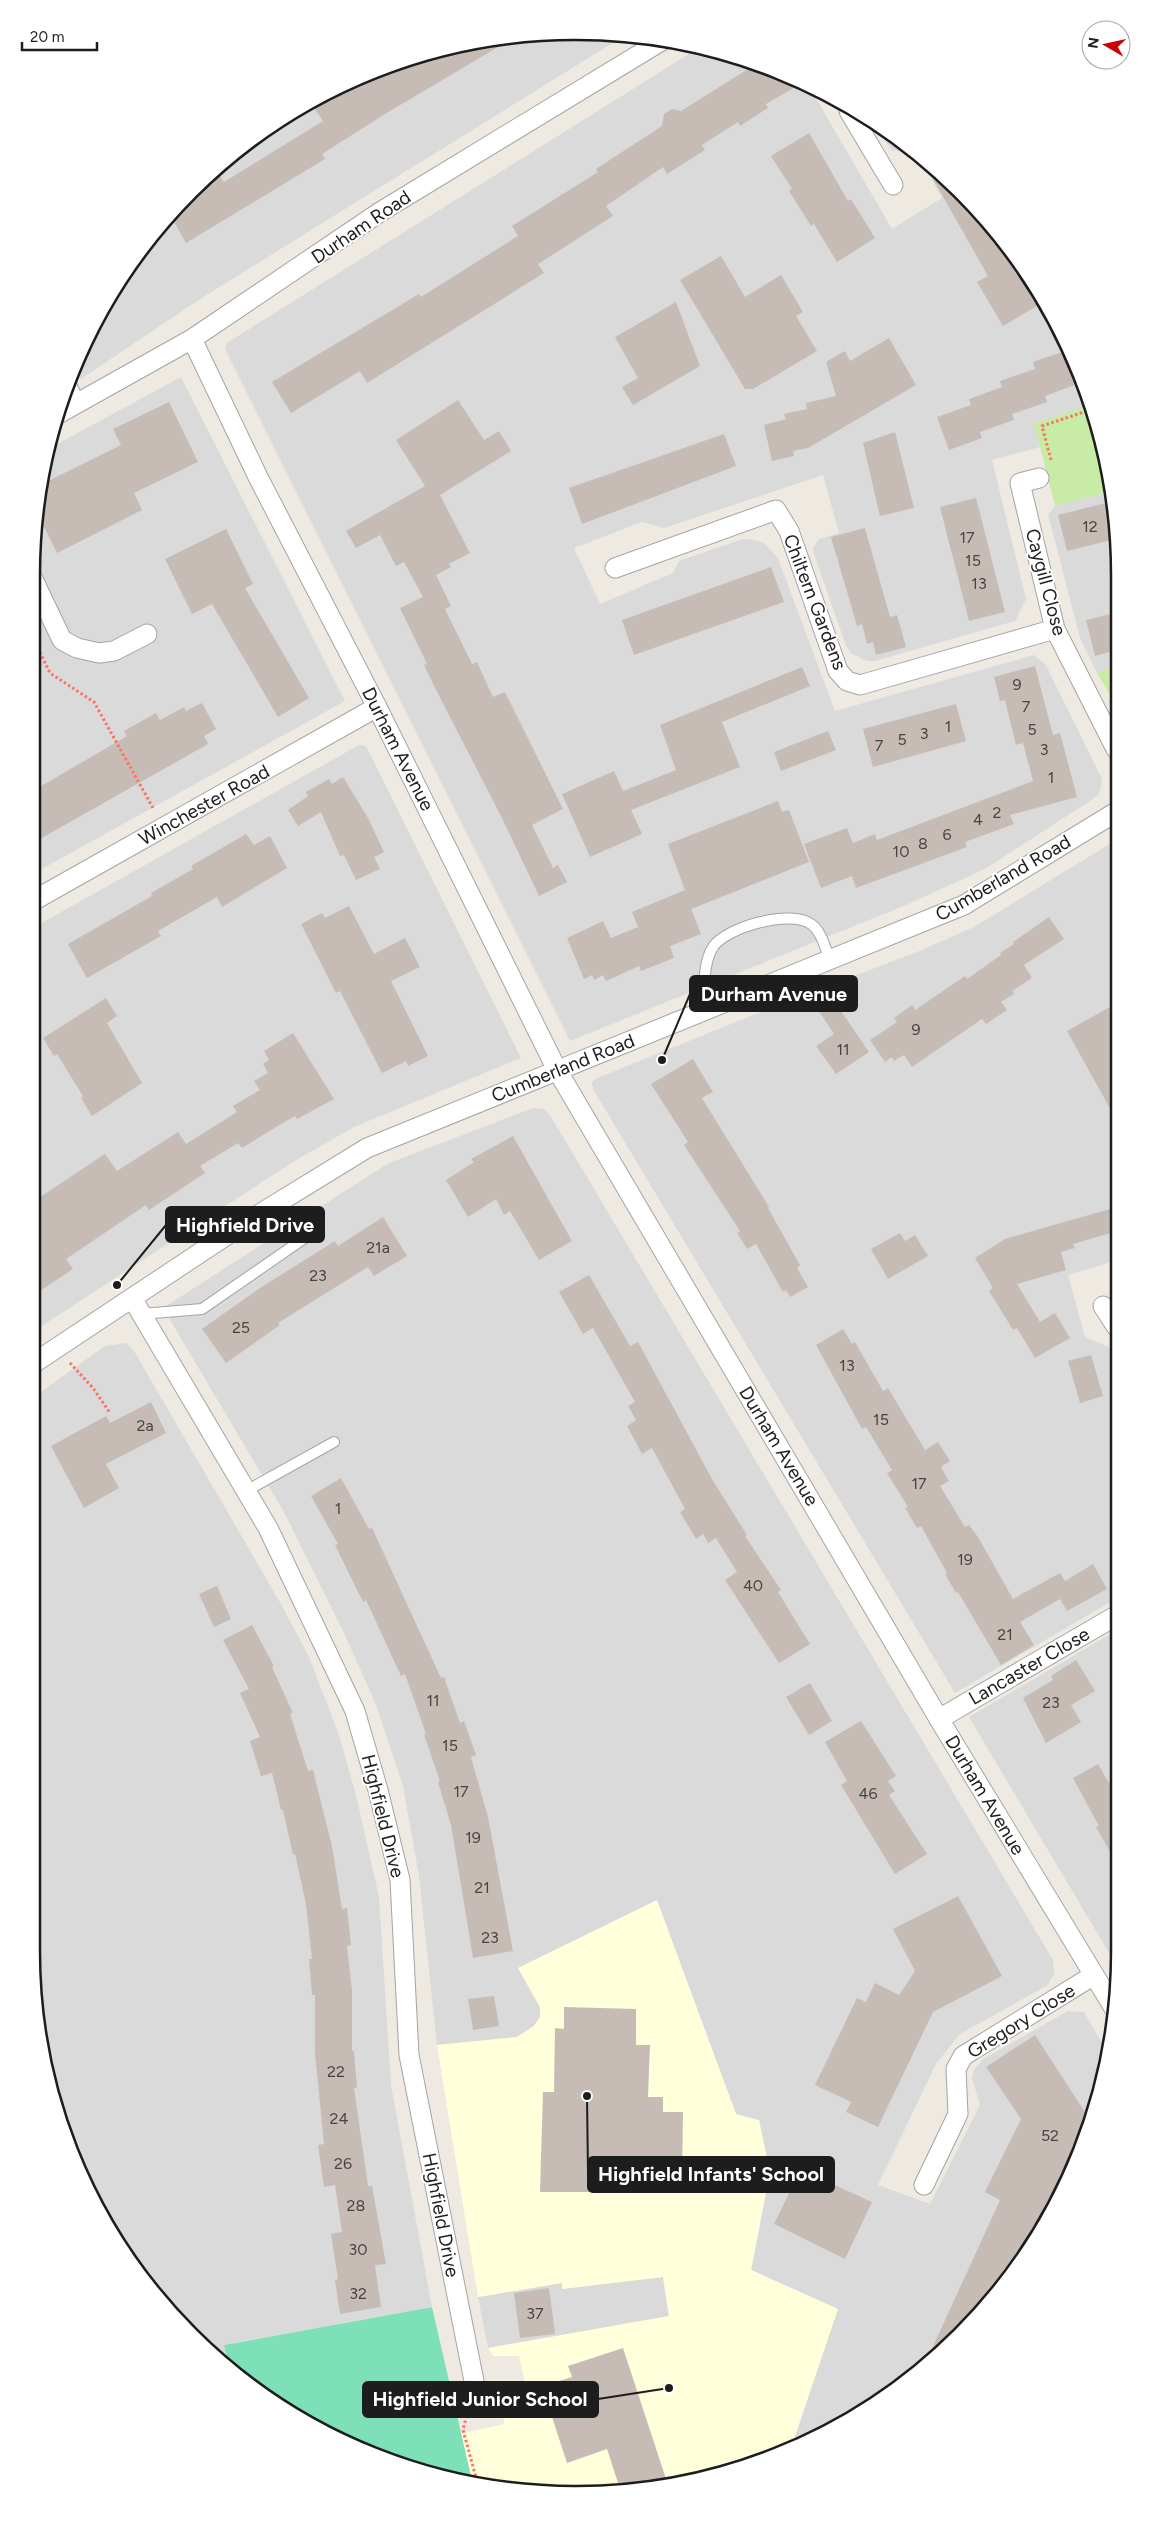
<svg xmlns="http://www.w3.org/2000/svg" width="1151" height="2526" font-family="Figtree,sans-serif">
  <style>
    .residential { fill: #dbdada }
    .education { fill: #ffffdb }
    .grass { fill: #c8eba6 }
    .pitch { fill: #7de0b9 }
    .building { fill: #c6bcb5 }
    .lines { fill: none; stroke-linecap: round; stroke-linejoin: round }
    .service-casing { stroke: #a4a4a4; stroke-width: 12 }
    .minor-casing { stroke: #a4a4a4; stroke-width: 21 }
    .path { stroke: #fd7264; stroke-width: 3; stroke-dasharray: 2.5 2.5; stroke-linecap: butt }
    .service { stroke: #fff; stroke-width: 10 }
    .minor { stroke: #fff; stroke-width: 19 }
    .labels { text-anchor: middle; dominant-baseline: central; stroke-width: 4; stroke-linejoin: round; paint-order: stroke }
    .number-label { font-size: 16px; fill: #474543 }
    .street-label { font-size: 19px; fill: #1d1d1d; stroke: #fff }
    .rim { fill: none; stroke: #1d1d1d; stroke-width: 2.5 }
    .leader { fill: none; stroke: #1d1d1d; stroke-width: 2 }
    .callout-dot { fill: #1d1d1d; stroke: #fff; stroke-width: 2 }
    .callout { fill: #1d1d1d; stroke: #1d1d1d; stroke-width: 2 }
    .callout-label { font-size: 20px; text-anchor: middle; font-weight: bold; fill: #fff }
  </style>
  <rect width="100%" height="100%" fill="#eeeae2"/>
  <g class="residential">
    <path d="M 575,31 L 624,36 L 200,299 L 81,379 L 73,366 L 123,273 L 190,191 L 273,123 L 367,73 L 469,42 Z"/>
    <path d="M 700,47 L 784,73 L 810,88 L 892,229 L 942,198 L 918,155 L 1007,244 L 1078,367 L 1089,406 L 1034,423 L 1040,447 L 992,460 L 1026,599 L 1015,621 L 875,661 L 867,661 L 852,654 L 846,646 L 814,554 L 813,548 L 819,539 L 839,533 L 823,475 L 664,528 L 642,522 L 574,548 L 600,604 L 673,573 L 679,561 L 743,539 L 755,540 L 764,543 L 778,558 L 835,711 L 1034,655 L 1046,665 L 1102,779 L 1101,788 L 1098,795 L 1093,799 L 985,869 L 906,905 L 570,1041 L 225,349 L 227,343 Z"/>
    <path d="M 876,126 L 907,144 L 910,147 L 902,151 L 891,150 Z"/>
    <path d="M 181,377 L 345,701 L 31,875 L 31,575 L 42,470 L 48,449 Z"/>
    <path d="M 1112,491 L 1115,504 L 1116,667 L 1097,673 L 1080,638 L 1048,514 L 1055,506 Z"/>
    <path d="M 359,745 L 366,746 L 521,1058 L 354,1127 L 296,1160 L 31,1333 L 31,929 Z"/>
    <path d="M 1116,840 L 1118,1260 L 1068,1275 L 1085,1337 L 1109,1347 L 1118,1355 L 1119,1597 L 955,1693 L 593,1089 L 592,1083 L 595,1079 L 778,1005 L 922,950 L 974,927 Z"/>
    <path d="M 533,1108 L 544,1109 L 550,1115 L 1053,1960 L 1054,1974 L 1048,1985 L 960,2034 L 936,2064 L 878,2185 L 930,2204 L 980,2105 L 972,2078 L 974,2070 L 983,2059 L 1068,2011 L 1084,2012 L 1109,2055 L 1078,2159 L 1028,2253 L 984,2310 L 907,2382 L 847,2422 L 791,2448 L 838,2309 L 751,2270 L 770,2172 L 736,2114 L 657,1901 L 518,1968 L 540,2007 L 540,2017 L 534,2026 L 517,2037 L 437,2045 L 419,1876 L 403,1786 L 375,1702 L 343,1631 L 285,1514 L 163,1308 L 387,1164 Z"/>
    <path d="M 127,1343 L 134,1351 L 281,1604 L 309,1657 L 339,1735 L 356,1795 L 379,1897 L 391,2085 L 432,2307 L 225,2345 L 229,2368 L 166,2309 L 104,2222 L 60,2126 L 42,2056 L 31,1950 L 31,1399 L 105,1346 Z"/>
    <path d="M 1119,1629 L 1120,1951 L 1118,1968 L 969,1717 Z"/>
    <path d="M 663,2277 L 669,2316 L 488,2348 L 478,2297 L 562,2283 L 563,2289 Z"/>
  </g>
  <path class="education" d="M 657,1900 L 736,2114 L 759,2120 L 770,2172 L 751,2270 L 838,2309 L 791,2448 L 750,2466 L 647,2490 L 575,2495 L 470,2484 L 400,2466 L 304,2422 L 244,2382 L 229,2368 L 224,2345 L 432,2307 L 460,2434 L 504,2424 L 503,2413 L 507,2403 L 527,2393 L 519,2356 L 493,2356 L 488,2348 L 669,2316 L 663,2277 L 562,2289 L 562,2283 L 478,2297 L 437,2045 L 517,2037 L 534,2026 L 540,2017 L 540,2007 L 518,1968 Z"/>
  <g class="grass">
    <path d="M 1089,406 L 1112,491 L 1055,506 L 1034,423 Z"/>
    <path d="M 1116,667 L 1116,705 L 1097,673 Z"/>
  </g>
  <path class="pitch" d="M 432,2307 L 473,2485 L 400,2466 L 304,2422 L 244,2382 L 229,2368 L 224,2345 Z"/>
  <g class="building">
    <path d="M 515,37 L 385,114 L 322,154 L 325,159 L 186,243 L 172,218 L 187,209 L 182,201 L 190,191 L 216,170 L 224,182 L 323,121 L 314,108 L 370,72 L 469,42 Z"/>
    <path d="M 756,64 L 784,73 L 802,83 L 766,104 L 768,108 L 740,126 L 738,122 L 702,145 L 705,150 L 667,174 L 663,167 L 606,206 L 613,216 L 538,264 L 544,273 L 367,383 L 360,371 L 291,413 L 272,382 L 419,294 L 421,297 L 518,236 L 512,226 L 598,172 L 596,169 L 662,126 L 664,114 L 672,109 L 681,111 Z"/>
    <path d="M 809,133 L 848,201 L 851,199 L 875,238 L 837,262 L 814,224 L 811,226 L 789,191 L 792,189 L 771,156 Z"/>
    <path d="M 938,175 L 1007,244 L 1042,303 L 1003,326 L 977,282 L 988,276 L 933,179 Z"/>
    <path d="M 721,256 L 745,297 L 781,275 L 803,312 L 796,316 L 817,351 L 753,389 L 745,389 L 680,280 Z"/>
    <path d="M 676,302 L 700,366 L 633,405 L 622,387 L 638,378 L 615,337 Z"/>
    <path d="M 889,338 L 916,385 L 808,448 L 793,451 L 794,456 L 772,461 L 764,425 L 786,419 L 784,414 L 807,409 L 806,403 L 836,396 L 826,362 L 845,351 L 850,361 Z"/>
    <path d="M 1068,350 L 1078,367 L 1080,383 L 1045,396 L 1047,402 L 1012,414 L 1014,420 L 980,432 L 982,438 L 949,450 L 937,417 L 971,405 L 969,399 L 1002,387 L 1000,381 L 1035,369 L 1033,362 Z"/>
    <path d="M 458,400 L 484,440 L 499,431 L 511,451 L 440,495 L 470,553 L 449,564 L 451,567 L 436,575 L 451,606 L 445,609 L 472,664 L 477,662 L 493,697 L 505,692 L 563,809 L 532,825 L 553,868 L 558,865 L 567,882 L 539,896 L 502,818 L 436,690 L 424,665 L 427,664 L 400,608 L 423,597 L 404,562 L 396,566 L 380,535 L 356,548 L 346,531 L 425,486 L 396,440 Z"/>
    <path d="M 169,402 L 198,462 L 134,493 L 142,510 L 57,553 L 37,513 L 40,485 L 121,445 L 113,429 Z"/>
    <path d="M 895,432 L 914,508 L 880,516 L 863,443 Z"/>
    <path d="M 724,434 L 736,466 L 582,524 L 569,488 Z"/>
    <path d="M 976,498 L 1005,612 L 969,621 L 940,507 Z"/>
    <path d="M 1114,501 L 1115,539 L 1067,551 L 1058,515 Z"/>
    <path d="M 865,528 L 890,617 L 897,615 L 906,647 L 876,655 L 873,642 L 867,644 L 862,624 L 857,626 L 831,537 Z"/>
    <path d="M 226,529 L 253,584 L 245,588 L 309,698 L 278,717 L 212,604 L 192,614 L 165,559 Z"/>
    <path d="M 771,567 L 784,602 L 634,655 L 622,620 Z"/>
    <path d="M 1115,613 L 1116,650 L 1095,656 L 1086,620 Z"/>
    <path d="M 1035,666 L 1053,735 L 1060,733 L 1077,797 L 1010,815 L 1014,824 L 965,842 L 967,847 L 856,888 L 852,876 L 821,888 L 804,844 L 847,828 L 853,843 L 875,834 L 877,840 L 1033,781 L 1023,743 L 1016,745 L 1005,700 L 1000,701 L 994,677 Z"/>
    <path d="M 802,667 L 810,686 L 722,722 L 740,767 L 631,810 L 642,834 L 590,857 L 562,794 L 614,771 L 623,791 L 676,770 L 660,725 Z"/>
    <path d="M 202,703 L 216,729 L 204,736 L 208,744 L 31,844 L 31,792 L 127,736 L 124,731 L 156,713 L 160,720 L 184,707 L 186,711 Z"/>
    <path d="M 956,704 L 966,741 L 873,767 L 863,729 Z"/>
    <path d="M 828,731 L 836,750 L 781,771 L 774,752 Z"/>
    <path d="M 343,777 L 368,818 L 384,852 L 374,857 L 380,869 L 356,880 L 344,855 L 340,856 L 321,812 L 298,826 L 288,810 L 308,796 L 306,792 L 329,779 L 332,784 Z"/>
    <path d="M 778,801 L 782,812 L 789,810 L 809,862 L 691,909 L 701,934 L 670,946 L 674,958 L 641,971 L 639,966 L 606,981 L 603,975 L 594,980 L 592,975 L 584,979 L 567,938 L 603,921 L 611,938 L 638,927 L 632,912 L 685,890 L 668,844 Z"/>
    <path d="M 246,834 L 254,845 L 270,836 L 287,868 L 222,907 L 217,897 L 158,931 L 161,936 L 87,978 L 68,944 L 152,896 L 151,893 L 193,869 L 191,866 Z"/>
    <path d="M 349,906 L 374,954 L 405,938 L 420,967 L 391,981 L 428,1056 L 408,1066 L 406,1061 L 382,1073 L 340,991 L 336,993 L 301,924 L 322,913 L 325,918 Z"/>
    <path d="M 1049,917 L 1064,939 L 1024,965 L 1032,978 L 1012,991 L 1014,994 L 1001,1002 L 1007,1010 L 986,1024 L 982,1019 L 912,1067 L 904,1055 L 894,1061 L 892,1057 L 885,1062 L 870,1040 L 897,1022 L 894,1018 L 912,1005 L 915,1010 L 965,976 L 967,979 L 1001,955 L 1000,953 L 1014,944 L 1013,942 Z"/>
    <path d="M 828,992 L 869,1052 L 836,1074 L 816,1046 L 834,1034 L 813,1002 Z"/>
    <path d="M 106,998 L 117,1016 L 107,1023 L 142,1083 L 92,1116 L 81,1098 L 83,1096 L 57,1054 L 54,1056 L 43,1038 Z"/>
    <path d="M 1117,1003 L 1117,1121 L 1067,1031 Z"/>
    <path d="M 293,1033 L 334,1099 L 297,1119 L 295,1116 L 281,1124 L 242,1148 L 238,1143 L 200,1166 L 205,1173 L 149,1210 L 146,1205 L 66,1259 L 73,1269 L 31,1297 L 31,1203 L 105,1154 L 117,1171 L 178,1132 L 186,1144 L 237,1112 L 233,1106 L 260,1090 L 254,1081 L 268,1073 L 263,1064 L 269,1060 L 264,1051 Z"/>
    <path d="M 693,1059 L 713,1092 L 702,1098 L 769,1207 L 768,1208 L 800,1265 L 797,1268 L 808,1287 L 790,1297 L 786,1290 L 783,1292 L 756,1244 L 747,1249 L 737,1233 L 740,1231 L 684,1145 L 688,1142 L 651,1084 Z"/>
    <path d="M 513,1136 L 572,1241 L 539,1260 L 510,1211 L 504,1215 L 496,1199 L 468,1217 L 446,1180 L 474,1162 L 471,1159 Z"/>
    <path d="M 1117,1207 L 1117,1231 L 1073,1244 L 1075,1248 L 1061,1252 L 1066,1270 L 1017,1284 L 1040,1322 L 1055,1313 L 1070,1338 L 1035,1358 L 1017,1328 L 1013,1330 L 989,1291 L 993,1288 L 975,1258 L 1005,1239 Z"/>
    <path d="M 383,1217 L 407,1256 L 374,1276 L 368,1267 L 278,1323 L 280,1325 L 226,1363 L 202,1329 L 260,1288 L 335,1241 L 338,1246 Z"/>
    <path d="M 900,1233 L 905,1241 L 915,1235 L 928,1256 L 888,1279 L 871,1249 Z"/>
    <path d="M 589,1275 L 630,1346 L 638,1342 L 712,1479 L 747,1535 L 745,1536 L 781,1590 L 778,1592 L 810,1644 L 779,1663 L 725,1580 L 737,1572 L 716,1538 L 708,1543 L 703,1534 L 696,1539 L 680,1512 L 685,1509 L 652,1448 L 642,1454 L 627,1426 L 636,1420 L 628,1406 L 635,1402 L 593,1328 L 583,1334 L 559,1292 Z"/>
    <path d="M 843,1329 L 852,1344 L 855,1342 L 883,1391 L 888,1388 L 925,1450 L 938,1442 L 950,1461 L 941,1467 L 949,1481 L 940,1486 L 965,1527 L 969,1525 L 978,1537 L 1013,1599 L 1060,1573 L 1065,1581 L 1093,1564 L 1107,1589 L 1067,1611 L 1060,1599 L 1020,1622 L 1034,1645 L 1001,1665 L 958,1592 L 956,1593 L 945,1574 L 947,1573 L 921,1526 L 917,1528 L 905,1508 L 908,1507 L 887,1473 L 892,1470 L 866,1427 L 862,1429 L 816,1345 Z"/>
    <path d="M 1091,1355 L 1103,1396 L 1080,1403 L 1068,1361 Z"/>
    <path d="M 151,1402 L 166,1433 L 106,1464 L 119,1488 L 84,1508 L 51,1446 L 106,1416 L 110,1423 Z"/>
    <path d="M 341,1478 L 369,1529 L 372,1528 L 441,1678 L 444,1677 L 460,1723 L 464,1721 L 476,1755 L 471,1757 L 488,1817 L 513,1951 L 473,1958 L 451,1825 L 438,1782 L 440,1781 L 424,1735 L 426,1734 L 405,1674 L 401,1676 L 366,1600 L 363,1602 L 335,1545 L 338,1544 L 311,1496 Z"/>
    <path d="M 217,1586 L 231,1619 L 214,1627 L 199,1594 Z"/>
    <path d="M 252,1625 L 274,1666 L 272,1667 L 293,1713 L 290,1714 L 308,1771 L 313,1770 L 332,1846 L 342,1909 L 347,1908 L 351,1945 L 347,1946 L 352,1991 L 352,2051 L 354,2051 L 357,2088 L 354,2088 L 368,2186 L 372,2186 L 386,2264 L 375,2265 L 381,2307 L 340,2314 L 335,2280 L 338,2279 L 331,2234 L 342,2232 L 335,2185 L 324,2187 L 318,2145 L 324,2144 L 315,2054 L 315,1995 L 312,1995 L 309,1959 L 312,1959 L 306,1904 L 295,1854 L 293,1855 L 283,1810 L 281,1810 L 272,1773 L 261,1776 L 250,1741 L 260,1737 L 240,1693 L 249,1689 L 223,1640 Z"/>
    <path d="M 1076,1660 L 1095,1691 L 1071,1705 L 1081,1722 L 1046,1743 L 1023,1698 L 1053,1680 L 1051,1676 Z"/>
    <path d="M 810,1683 L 832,1721 L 809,1735 L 786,1697 Z"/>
    <path d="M 861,1721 L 896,1776 L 888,1781 L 895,1791 L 889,1795 L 927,1854 L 895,1874 L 841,1785 L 847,1781 L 825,1742 Z"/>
    <path d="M 1098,1764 L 1109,1783 L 1119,1777 L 1119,1867 L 1096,1827 L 1099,1826 L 1073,1778 Z"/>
    <path d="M 958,1896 L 1002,1976 L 933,2012 L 878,2127 L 846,2112 L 851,2102 L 815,2085 L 857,1998 L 866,2002 L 875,1983 L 899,1995 L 915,1971 L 893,1929 Z"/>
    <path d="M 494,1996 L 499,2026 L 473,2030 L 468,1999 Z"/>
    <path d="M 564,2007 L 636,2009 L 636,2045 L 650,2045 L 648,2097 L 663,2097 L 663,2112 L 683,2112 L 682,2181 L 659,2180 L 659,2192 L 540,2192 L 543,2092 L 554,2092 L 555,2028 L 564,2029 Z"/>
    <path d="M 1035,2035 L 1090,2120 L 1081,2149 L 1043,2223 L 1039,2221 L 1019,2264 L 984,2310 L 924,2366 L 1000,2200 L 985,2192 L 1021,2119 L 986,2067 Z"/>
    <path d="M 797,2177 L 824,2190 L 828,2182 L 872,2202 L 845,2259 L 774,2224 Z"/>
    <path d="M 549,2288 L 555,2334 L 520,2338 L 514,2293 Z"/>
    <path d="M 623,2348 L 668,2485 L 647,2490 L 621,2492 L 607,2449 L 567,2463 L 549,2408 L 559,2405 L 552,2383 L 572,2377 L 568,2366 Z"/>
  </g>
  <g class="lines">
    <g class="service-casing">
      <g id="service">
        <path d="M 703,1011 C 705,992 702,964 713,947 C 726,927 791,909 811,924 C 822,932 825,948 830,960"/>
        <path d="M 141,1314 L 202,1309 L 319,1228"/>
        <path d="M 246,1491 L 334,1442"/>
      </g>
    </g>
    <g class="minor-casing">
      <g id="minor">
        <path d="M 849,111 L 893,185"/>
        <path d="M 192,339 L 258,477 L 377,707 L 557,1070 L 939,1719 L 1114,2008"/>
        <path d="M 67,386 L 75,403"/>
        <path d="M 58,414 L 192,339 L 380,212 L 663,40"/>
        <path d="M 1039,478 L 1020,483 L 1055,629 L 1116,749"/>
        <path d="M 615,568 L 776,510 L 789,531 L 838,671 L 847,681 L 860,685 L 1055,629"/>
        <path d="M 31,575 L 62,640 L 77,648 L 99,653 L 114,651 L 147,634"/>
        <path d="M 31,902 L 377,707"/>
        <path d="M 132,1298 L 268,1528 L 355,1711 L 378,1790 L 400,1880 L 409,2055 L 475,2386"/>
        <path d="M 1103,1306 L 1118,1329"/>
        <path d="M 31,1365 L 245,1223 L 367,1148 L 964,905 L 1116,812"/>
        <path d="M 939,1719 L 1119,1614"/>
        <path d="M 924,2185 L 958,2114 L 956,2069 L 963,2056 L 1094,1975"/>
      </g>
    </g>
    <g class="path">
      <path d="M 1051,460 L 1042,426 L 1090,410"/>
      <path d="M 31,634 L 50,673 L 94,702 L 153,808"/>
      <path d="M 70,1363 L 93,1388 L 110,1413"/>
      <path d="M 469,2406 L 463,2430 L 478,2485"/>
    </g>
    <use href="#service" class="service"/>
    <use href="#minor" class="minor"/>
  </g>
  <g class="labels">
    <g class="number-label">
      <text x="1090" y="526">12</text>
      <text x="967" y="537">17</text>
      <text x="973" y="560">15</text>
      <text x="979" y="583">13</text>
      <text x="1017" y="684">9</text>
      <text x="1026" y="706">7</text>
      <text x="948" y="726">1</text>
      <text x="1032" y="729">5</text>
      <text x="924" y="733">3</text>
      <text x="902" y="739">5</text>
      <text x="879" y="745">7</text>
      <text x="1044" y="749">3</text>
      <text x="1051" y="777">1</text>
      <text x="997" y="812">2</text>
      <text x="978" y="819">4</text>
      <text x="947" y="834">6</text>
      <text x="923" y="843">8</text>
      <text x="901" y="851">10</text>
      <text x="916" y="1029">9</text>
      <text x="843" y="1049">11</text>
      <text x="378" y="1247">21a</text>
      <text x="318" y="1275">23</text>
      <text x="241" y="1327">25</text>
      <text x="847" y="1365">13</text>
      <text x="881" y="1419">15</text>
      <text x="145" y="1425">2a</text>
      <text x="919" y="1483">17</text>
      <text x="338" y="1508">1</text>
      <text x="965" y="1559">19</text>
      <text x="753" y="1585">40</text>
      <text x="1005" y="1634">21</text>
      <text x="433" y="1700">11</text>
      <text x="1051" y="1702">23</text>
      <text x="450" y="1745">15</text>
      <text x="461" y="1791">17</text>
      <text x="868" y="1793">46</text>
      <text x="473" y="1837">19</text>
      <text x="482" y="1887">21</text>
      <text x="490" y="1937">23</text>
      <text x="336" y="2071">22</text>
      <text x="339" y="2118">24</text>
      <text x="1050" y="2135">52</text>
      <text x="343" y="2163">26</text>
      <text x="356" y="2205">28</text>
      <text x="358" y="2249">30</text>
      <text x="358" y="2293">32</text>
      <text x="535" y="2313">37</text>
    </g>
    <g class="street-label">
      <text transform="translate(361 227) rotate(-34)">Durham Road</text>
      <text transform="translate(1046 582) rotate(75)">Caygill Close</text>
      <text transform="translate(815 602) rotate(69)">Chiltern Gardens</text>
      <text transform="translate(398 749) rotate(63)">Durham Avenue</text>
      <text transform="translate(204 805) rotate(-29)">Winchester Road</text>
      <text transform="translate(1003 878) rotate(-30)">Cumberland Road</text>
      <text transform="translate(563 1068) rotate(-22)">Cumberland Road</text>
      <text transform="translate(779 1446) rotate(59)">Durham Avenue</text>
      <text transform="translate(1029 1666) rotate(-30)">Lancaster Close</text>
      <text transform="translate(985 1795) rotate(59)">Durham Avenue</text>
      <text transform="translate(383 1816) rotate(76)">Highfield Drive</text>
      <text transform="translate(1021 2021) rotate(-32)">Gregory Close</text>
      <text transform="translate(441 2215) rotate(79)">Highfield Drive</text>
    </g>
  </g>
  <path d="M0 0H1151V2526H0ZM575 40H576A535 535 0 0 1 1111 575V1951A535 535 0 0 1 576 2486H575A535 535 0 0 1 40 1951V575A535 535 0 0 1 575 40Z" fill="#fff" fill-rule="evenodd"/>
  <path class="rim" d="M575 40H576A535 535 0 0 1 1111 575V1951A535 535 0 0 1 576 2486H575A535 535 0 0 1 40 1951V575A535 535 0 0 1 575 40Z"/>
  <path class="leader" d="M662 1060L690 994M117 1285L166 1225M587 2096L588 2174M669 2388L598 2399"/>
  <g class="callout-dot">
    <circle cx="662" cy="1060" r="5"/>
    <circle cx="117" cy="1285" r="5"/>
    <circle cx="587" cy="2096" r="5"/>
    <circle cx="669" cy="2388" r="5"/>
  </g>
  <g class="callout">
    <rect x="690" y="976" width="167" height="35" rx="5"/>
    <rect x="166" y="1207" width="158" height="35" rx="5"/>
    <rect x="588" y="2157" width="246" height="35" rx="5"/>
    <rect x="363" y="2382" width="235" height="35" rx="5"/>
  </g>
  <g class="callout-label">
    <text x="774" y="1001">Durham Avenue</text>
    <text x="245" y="1232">Highfield Drive</text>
    <text x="711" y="2181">Highfield Infants' School</text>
    <text x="480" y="2406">Highfield Junior School</text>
  </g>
  <g transform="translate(1106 45) rotate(279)"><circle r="24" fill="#ffffff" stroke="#a5a5a5"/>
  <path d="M0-4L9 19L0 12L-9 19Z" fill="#ca0002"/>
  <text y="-8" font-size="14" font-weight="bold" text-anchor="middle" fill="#1d1d1d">N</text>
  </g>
  <path d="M22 42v8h75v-8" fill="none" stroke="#1d1d1d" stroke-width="2.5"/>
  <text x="30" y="42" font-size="15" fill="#1d1d1d" stroke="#ffffff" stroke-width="4" paint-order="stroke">20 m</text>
</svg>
